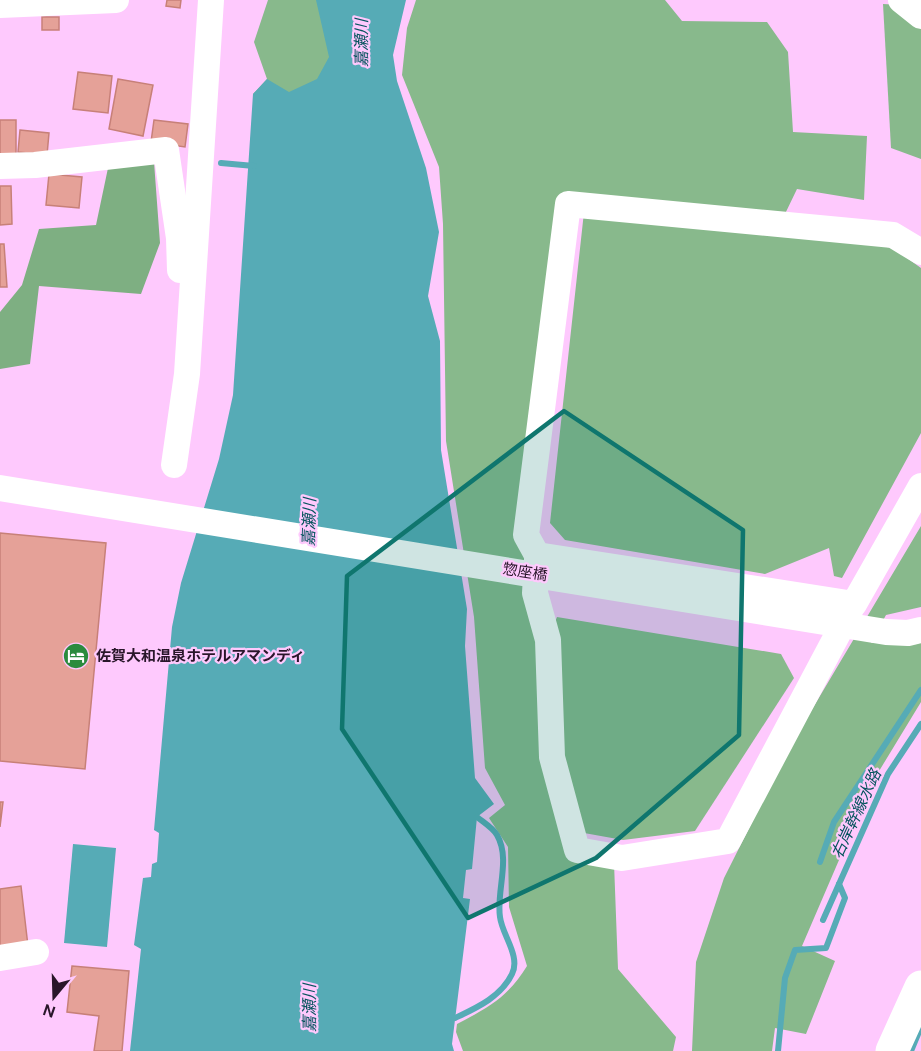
<svg xmlns="http://www.w3.org/2000/svg" width="921" height="1051" font-family="'DM Sans','Noto Sans JP',sans-serif">
  <style>
    .green { fill: #88b98c }
    .forest { fill: #7eaf82 }
    .water { fill: #56abb6 }
    .lines { fill: none; stroke-linecap: round; stroke-linejoin: round }
    .stream { stroke: #56abb6; stroke-width: 6 }
    .building { fill: #e5a198; stroke: #c78078; stroke-width: 1.5 }
    .minor { stroke: #fff; stroke-width: 26 }
    .major { stroke: #fff; stroke-width: 33 }
    .marked { fill: #0f766e; fill-opacity: 0.2; stroke: #0f766e; stroke-width: 4.5; stroke-linejoin: round }
    .labels { text-anchor: middle; dominant-baseline: central; stroke-width: 4.5; stroke-linejoin: round; paint-order: stroke }
    .street-label { font-size: 15px; fill: #29162a; stroke: #fec9fd }
    .poi-label { font-size: 15px; font-weight: bold; fill: #29162a; stroke: #fec9fd; text-anchor: start }
    .water-label { font-size: 16px; font-style: italic; fill: #06545d; stroke: #fec9fd }
  </style>
  <rect width="100%" height="100%" fill="#fec9fd"/>
  <g class="green">
    <path d="M 268,0 L 334,0 L 347,63 L 295,113 L 253,94 L 267,79 L 254,42 Z"/>
    <path d="M 416,0 L 665,0 L 682,21 L 767,22 L 788,52 L 793,132 L 867,136 L 864,200 L 797,189 L 784,216 L 561,197 L 514,539 L 530,558 L 537,648 L 570,853 L 614,863 L 618,969 L 676,1037 L 673,1051 L 463,1051 L 456,1032 L 457,1024 C 489,1007 507,998 527,966 L 509,907 L 508,847 L 489,818 L 505,805 L 485,768 L 474,617 L 446,441 L 443,224 L 439,167 L 402,75 L 407,28 Z"/>
    <path d="M 883,4 L 921,6 L 921,159 L 891,148 Z"/>
    <path d="M 584,212 L 860,243 L 893,248 L 921,268 L 921,433 L 842,578 L 834,576 L 829,548 L 765,574 L 565,540 L 550,523 Z"/>
    <path d="M 921,526 L 921,607 L 886,615 L 871,643 L 921,641 L 921,702 L 873,781 L 802,946 L 835,961 L 806,1034 L 775,1028 L 772,1051 L 692,1051 L 696,962 L 724,878 L 792,743 Z"/>
    <path d="M 557,617 L 781,654 L 794,678 L 695,831 L 623,840 L 573,831 L 548,640 Z"/>
  </g>
  <path class="forest" d="M 154,162 L 160,243 L 141,294 L 39,286 L 30,364 L 0,369 L 0,312 L 22,285 L 39,229 L 96,225 L 108,168 Z"/>
  <g class="water">
    <path d="M 316,0 L 406,0 L 393,55 L 397,81 L 426,168 L 439,232 L 428,296 L 440,341 L 441,450 L 467,609 L 465,646 L 475,778 L 494,804 L 477,817 L 472,869 L 466,870 L 463,898 L 470,899 L 452,1044 L 454,1051 L 130,1051 L 141,949 L 134,945 L 143,878 L 151,877 L 152,864 L 157,862 L 159,833 L 154,830 L 172,627 L 181,583 L 219,459 L 233,395 L 253,94 L 267,79 L 289,92 L 317,79 L 329,57 Z"/>
    <path d="M 73,844 L 116,848 L 107,947 L 64,943 Z"/>
  </g>
  <g class="lines">
    <g class="stream">
      <path d="M 221,163 L 254,166"/>
      <path d="M 820,862 L 834,822 L 921,690"/>
      <path d="M 823,920 L 888,774 L 921,724"/>
      <path d="M 455,1018 C 476,1008 501,997 512,974 C 521,956 502,935 500,917 C 496,892 511,859 497,835 C 493,828 483,822 477,817"/>
      <path d="M 778,1051 L 785,978 L 795,950 L 826,948 L 845,898 L 839,884"/>
      <path d="M 911,1051 L 921,1027"/>
    </g>
  </g>
  <g class="building">
    <path d="M 167,0 L 181,0 L 180,8 L 166,6 Z"/>
    <rect x="42" y="17" width="17" height="13"/>
    <path d="M 78,72 L 112,76 L 108,113 L 73,109 Z"/>
    <path d="M 118,79 L 153,85 L 143,136 L 109,129 Z"/>
    <rect x="0" y="120" width="16" height="35"/>
    <path d="M 154,120 L 188,124 L 185,147 L 151,142 Z"/>
    <path d="M 20,130 L 49,133 L 47,155 L 18,152 Z"/>
    <path d="M 49,174 L 82,177 L 79,208 L 46,205 Z"/>
    <path d="M 0,186 L 11,186 L 12,224 L 0,225 Z"/>
    <path d="M 0,244 L 4,244 L 7,287 L 0,287 Z"/>
    <path d="M 0,533 L 106,543 L 85,769 L 0,761 Z"/>
    <path d="M 0,802 L 3,802 L 0,827 Z"/>
    <path d="M 21,886 L 28,946 L 0,949 L 0,889 Z"/>
    <path d="M 72,966 L 129,971 L 122,1051 L 94,1051 L 99,1016 L 67,1012 Z"/>
  </g>
  <g class="lines">
    <g class="minor">
      <path d="M 901,0 L 921,16"/>
      <path d="M 0,5 L 116,0"/>
      <path d="M 0,166 L 35,165 L 166,150 L 179,238 L 180,270"/>
      <path d="M 921,252 L 893,235 L 568,204 L 526,535 L 537,555 L 854,604 L 921,486"/>
      <path d="M 174,465 L 187,374 L 211,0"/>
      <path d="M 0,488 L 886,632 L 908,633 L 921,630"/>
      <path d="M 537,559 L 535,593 L 548,640 L 552,757 L 577,850 L 622,858 L 728,841 L 850,611"/>
      <path d="M 0,958 L 36,952"/>
    </g>
    <path class="major" d="M 892,1051 L 921,987"/>
  </g>
  <path class="marked" d="M 564,411 L 743,530 L 739,735 L 596,858 L 468,918 L 342,729 L 347,576 Z"/>
  <defs>
    <g id="hotel-disc" transform="scale(1.35)"><circle r="9.5" fill="#2b8b3e" stroke="#fec9fd"/><path d="M-6-4.5h1.5V1H6V5H4.5V3h-9V5H-6ZM-4 0a1.8 1.8 0 1 1 3.6 0ZM.5 0V-2.5h3Q6-2.5 6 0Z" fill="#fff"/></g>
  </defs>
  <g fill-rule="evenodd">
    <use href="#hotel-disc" x="76" y="656"/>
  </g>
  <g class="labels">
    <g class="street-label">
      <text transform="translate(525 572) rotate(9)">惣座橋</text>
    </g>
    <g class="poi-label">
      <text x="96" y="656">佐賀大和温泉ホテルアマンディ</text>
    </g>
    <g class="water-label">
      <text transform="translate(361 43) rotate(-90)">嘉瀬川</text>
      <text transform="translate(309 522) rotate(-88)">嘉瀬川</text>
      <text transform="translate(856 814) rotate(-65)">右岸幹線水路</text>
      <text transform="translate(309 1008) rotate(-90)">嘉瀬川</text>
    </g>
  </g>
  <g transform="translate(54 997) rotate(199)" stroke="#fec9fd" stroke-width="4.5" paint-order="stroke">
  <path d="M0-4.5L10 22L0 15L-10 22Z" fill="#29162a"/>
  <text y="-9" font-size="16" font-weight="bold" text-anchor="middle" fill="#29162a">N</text>
  </g>
</svg>
